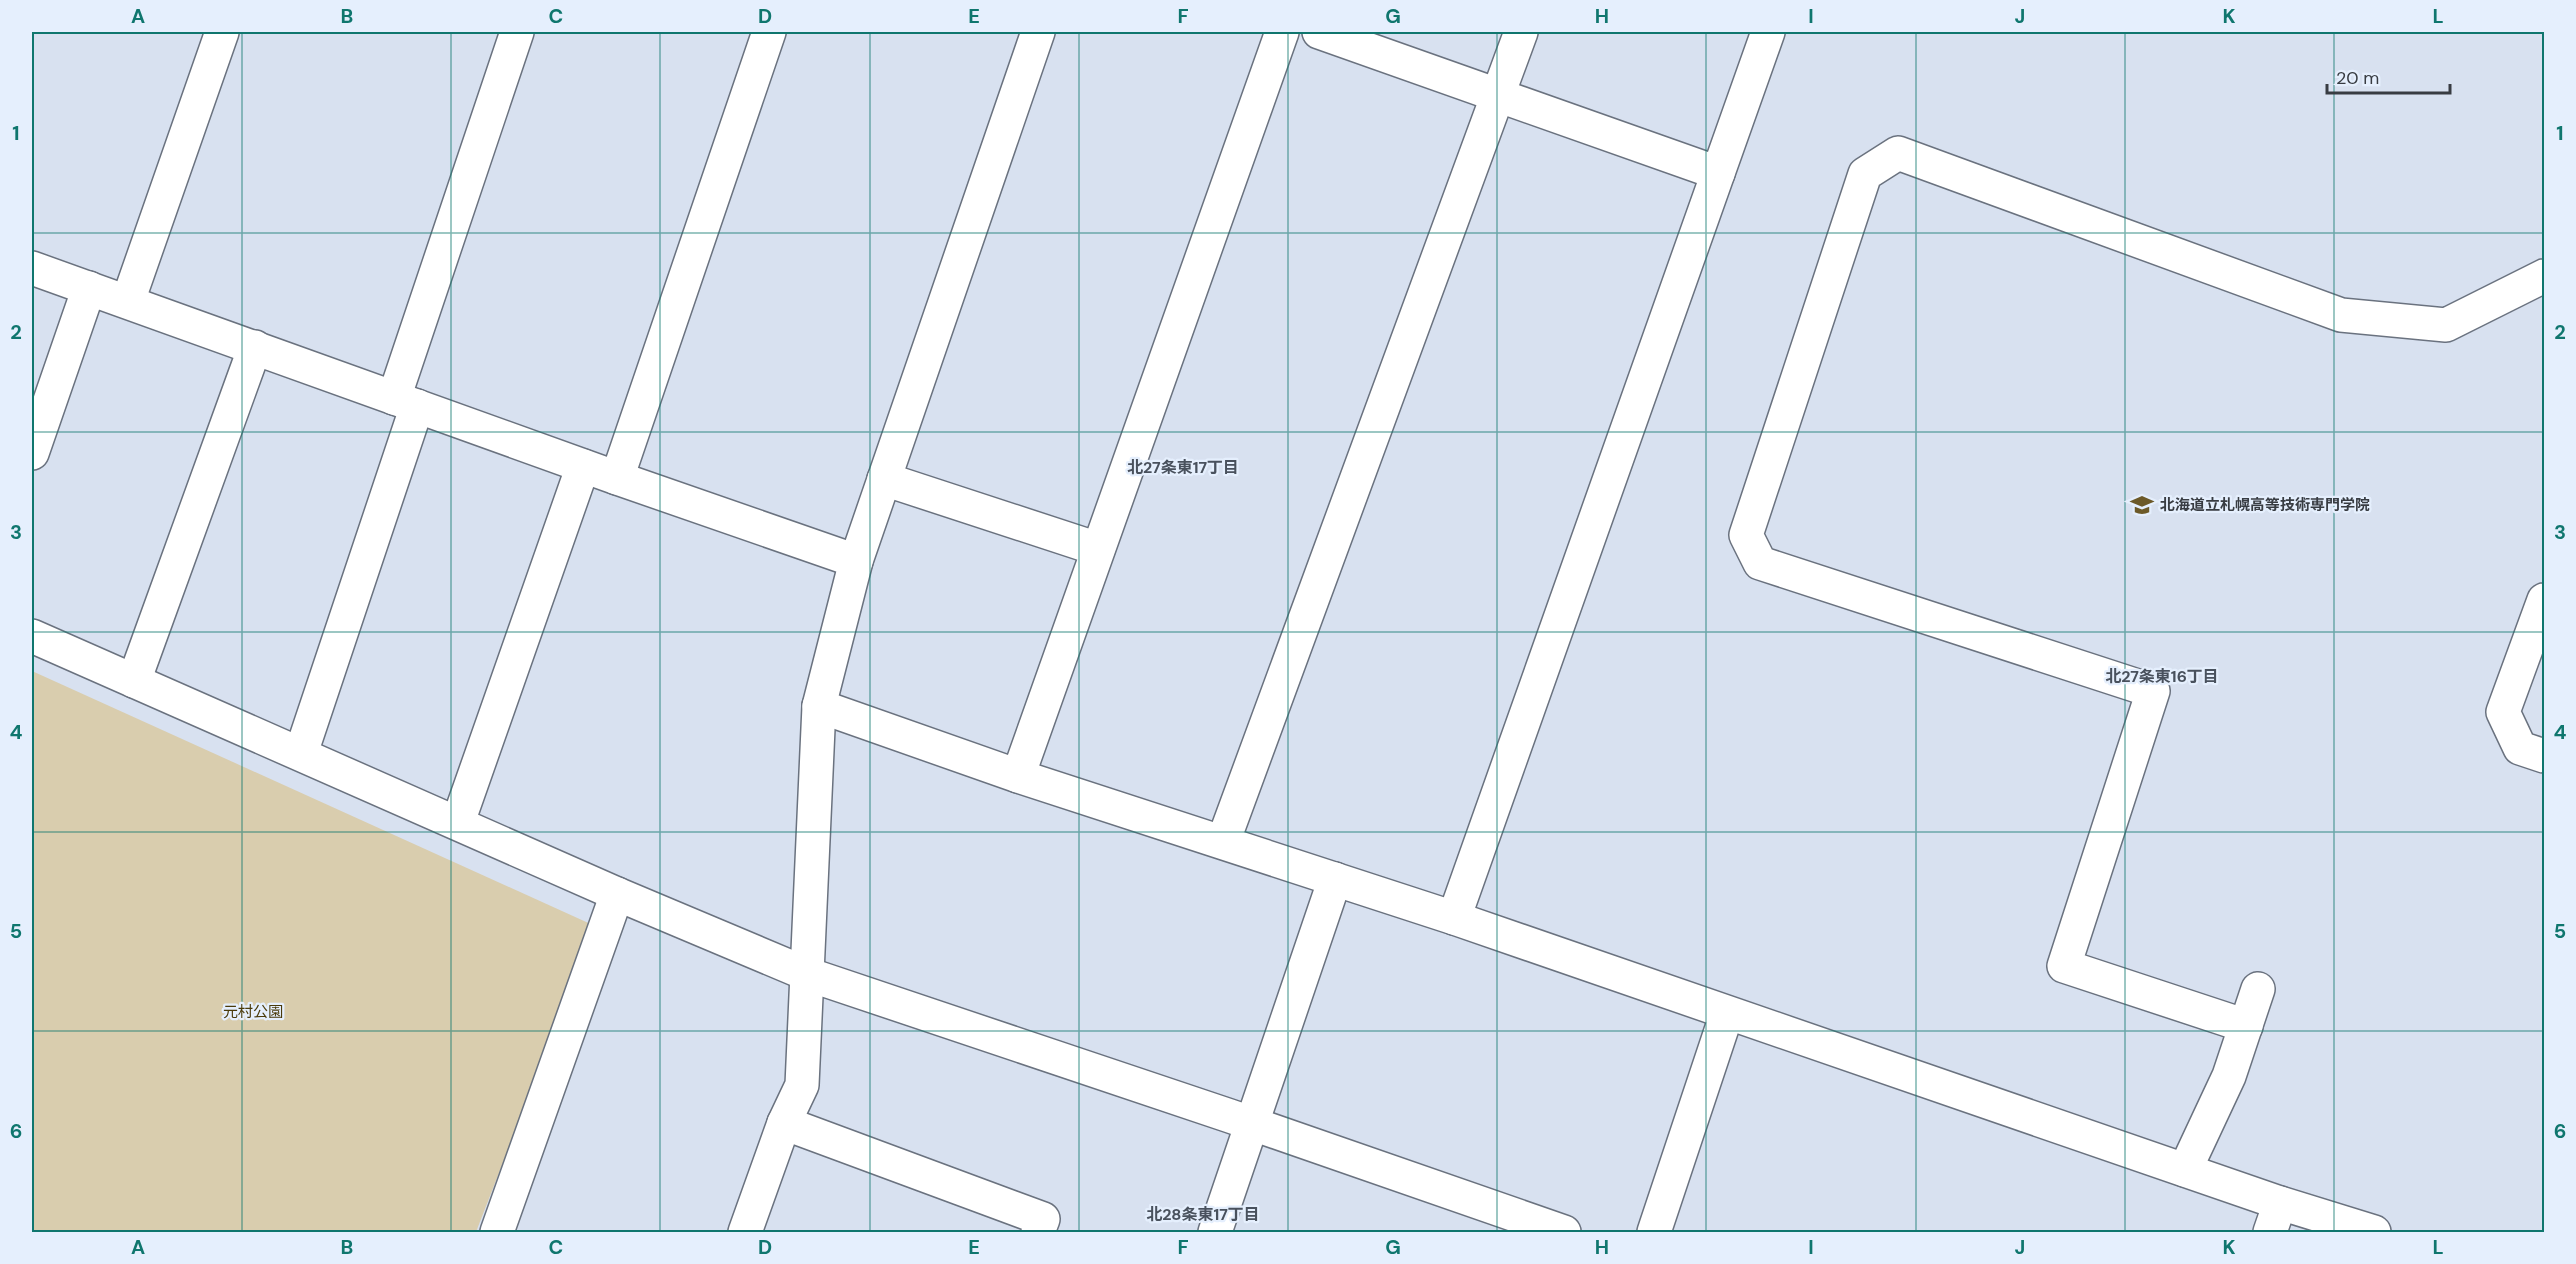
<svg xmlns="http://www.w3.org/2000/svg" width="2576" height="1264" font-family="'DM Sans','Noto Sans JP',sans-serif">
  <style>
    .green { fill: #d9cdae }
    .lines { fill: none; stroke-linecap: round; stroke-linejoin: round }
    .minor-casing { stroke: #6a727f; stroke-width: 36 }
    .minor { stroke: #fff; stroke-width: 33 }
    .grid { fill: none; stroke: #0f766e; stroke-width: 1.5; stroke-opacity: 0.55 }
    .labels { text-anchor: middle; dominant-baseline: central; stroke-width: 4.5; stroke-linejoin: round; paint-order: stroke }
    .poi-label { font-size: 15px; font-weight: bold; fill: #383c42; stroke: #e5effd; text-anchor: start }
    .park-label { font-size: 15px; fill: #4a3a09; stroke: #e5effd }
    .neighbourhood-label { font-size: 16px; font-weight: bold; fill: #49515d; stroke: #e5effd }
    .neatline { fill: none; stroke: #0f766e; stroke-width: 2 }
    .grid-label { font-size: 20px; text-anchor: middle; font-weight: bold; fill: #0f766e }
  </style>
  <rect width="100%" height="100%" fill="#d8e1f0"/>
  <path class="green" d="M 32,671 L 595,926 L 476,1232 L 39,1232 L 32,1230 Z"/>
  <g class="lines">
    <g class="minor-casing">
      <g id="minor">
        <path d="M 1319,32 L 1718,173"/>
        <path d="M 32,268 L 617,478 L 856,561"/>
        <path d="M 128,301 L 222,32"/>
        <path d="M 394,398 L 517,32"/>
        <path d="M 32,453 L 89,288"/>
        <path d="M 617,478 L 769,32"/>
        <path d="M 884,479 L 1098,549"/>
        <path d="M 2544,600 L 2503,712 L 2520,748 L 2544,756"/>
        <path d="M 32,636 L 617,894 L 807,974 L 1230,1116 L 1564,1232"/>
        <path d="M 134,681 L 255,347"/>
        <path d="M 819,706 L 1018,776 L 1454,918 L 2280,1203 L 2374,1232"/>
        <path d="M 301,753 L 417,406"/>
        <path d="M 1018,776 L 1282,32"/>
        <path d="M 458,822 L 583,466"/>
        <path d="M 1223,842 L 1521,32"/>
        <path d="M 1454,918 L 1768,32"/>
        <path d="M 2246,1026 L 2064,966 L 2153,691 L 1760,563 L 1746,535 L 1865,174 L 1898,153 L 2341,315 L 2446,325 L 2544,276"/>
        <path d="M 784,1123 L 1043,1219 L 1038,1232"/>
        <path d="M 2185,1170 L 2229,1076 L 2258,989"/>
        <path d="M 497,1232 L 617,894"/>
        <path d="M 745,1232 L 784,1123 L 802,1085 L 819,706 L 856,561 L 1038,32"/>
        <path d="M 1215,1232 L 1335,879"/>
        <path d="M 1654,1232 L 1727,1013"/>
        <path d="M 2270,1232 L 2280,1203"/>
      </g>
    </g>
    <use href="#minor" class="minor"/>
  </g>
  <path class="grid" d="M 242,32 L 242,1232M 451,32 L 451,1232M 660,32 L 660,1232M 870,32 L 870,1232M 1079,32 L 1079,1232M 1288,32 L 1288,1232M 1497,32 L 1497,1232M 1706,32 L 1706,1232M 1916,32 L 1916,1232M 2125,32 L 2125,1232M 2334,32 L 2334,1232M 32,233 L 2544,233M 32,432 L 2544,432M 32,632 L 2544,632M 32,832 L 2544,832M 32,1031 L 2544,1031"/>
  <defs>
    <g id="school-bare" transform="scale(1.8)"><path d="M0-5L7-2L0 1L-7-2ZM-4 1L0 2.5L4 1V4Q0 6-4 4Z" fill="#6c5928" stroke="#e5effd" stroke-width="2.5" paint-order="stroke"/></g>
  </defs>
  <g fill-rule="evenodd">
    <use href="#school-bare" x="2142" y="505"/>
  </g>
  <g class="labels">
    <g class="poi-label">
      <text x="2160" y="505">北海道立札幌高等技術専門学院</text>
    </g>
    <g class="park-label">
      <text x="253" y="1012">元村公園</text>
    </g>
    <g class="neighbourhood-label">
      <text x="1183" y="467">北27条東17丁目</text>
      <text x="2162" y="676">北27条東16丁目</text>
      <text x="1203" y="1214">北28条東17丁目</text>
    </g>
  </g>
  <rect width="2576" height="1264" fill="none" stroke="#e5effd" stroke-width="66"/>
  <path d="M2327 84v9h123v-9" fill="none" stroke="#383c42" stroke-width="3"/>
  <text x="2336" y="84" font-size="18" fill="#383c42" stroke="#e5effd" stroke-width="4.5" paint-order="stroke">20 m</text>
  <rect x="33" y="33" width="2510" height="1198" class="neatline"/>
  <g class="grid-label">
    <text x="138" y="23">A</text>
    <text x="347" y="23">B</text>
    <text x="556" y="23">C</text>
    <text x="765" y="23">D</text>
    <text x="974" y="23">E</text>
    <text x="1183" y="23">F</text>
    <text x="1393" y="23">G</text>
    <text x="1602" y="23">H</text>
    <text x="1811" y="23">I</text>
    <text x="2020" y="23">J</text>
    <text x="2229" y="23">K</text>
    <text x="2438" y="23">L</text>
    <text x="16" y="140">1</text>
    <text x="2560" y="140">1</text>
    <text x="16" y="339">2</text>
    <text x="2560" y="339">2</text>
    <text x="16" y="539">3</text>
    <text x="2560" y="539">3</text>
    <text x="16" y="739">4</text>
    <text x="2560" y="739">4</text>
    <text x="16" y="938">5</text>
    <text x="2560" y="938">5</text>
    <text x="16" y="1138">6</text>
    <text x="2560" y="1138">6</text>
    <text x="138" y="1254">A</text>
    <text x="347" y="1254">B</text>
    <text x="556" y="1254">C</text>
    <text x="765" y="1254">D</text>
    <text x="974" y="1254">E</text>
    <text x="1183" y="1254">F</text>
    <text x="1393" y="1254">G</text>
    <text x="1602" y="1254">H</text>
    <text x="1811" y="1254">I</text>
    <text x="2020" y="1254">J</text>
    <text x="2229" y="1254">K</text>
    <text x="2438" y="1254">L</text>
  </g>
</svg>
